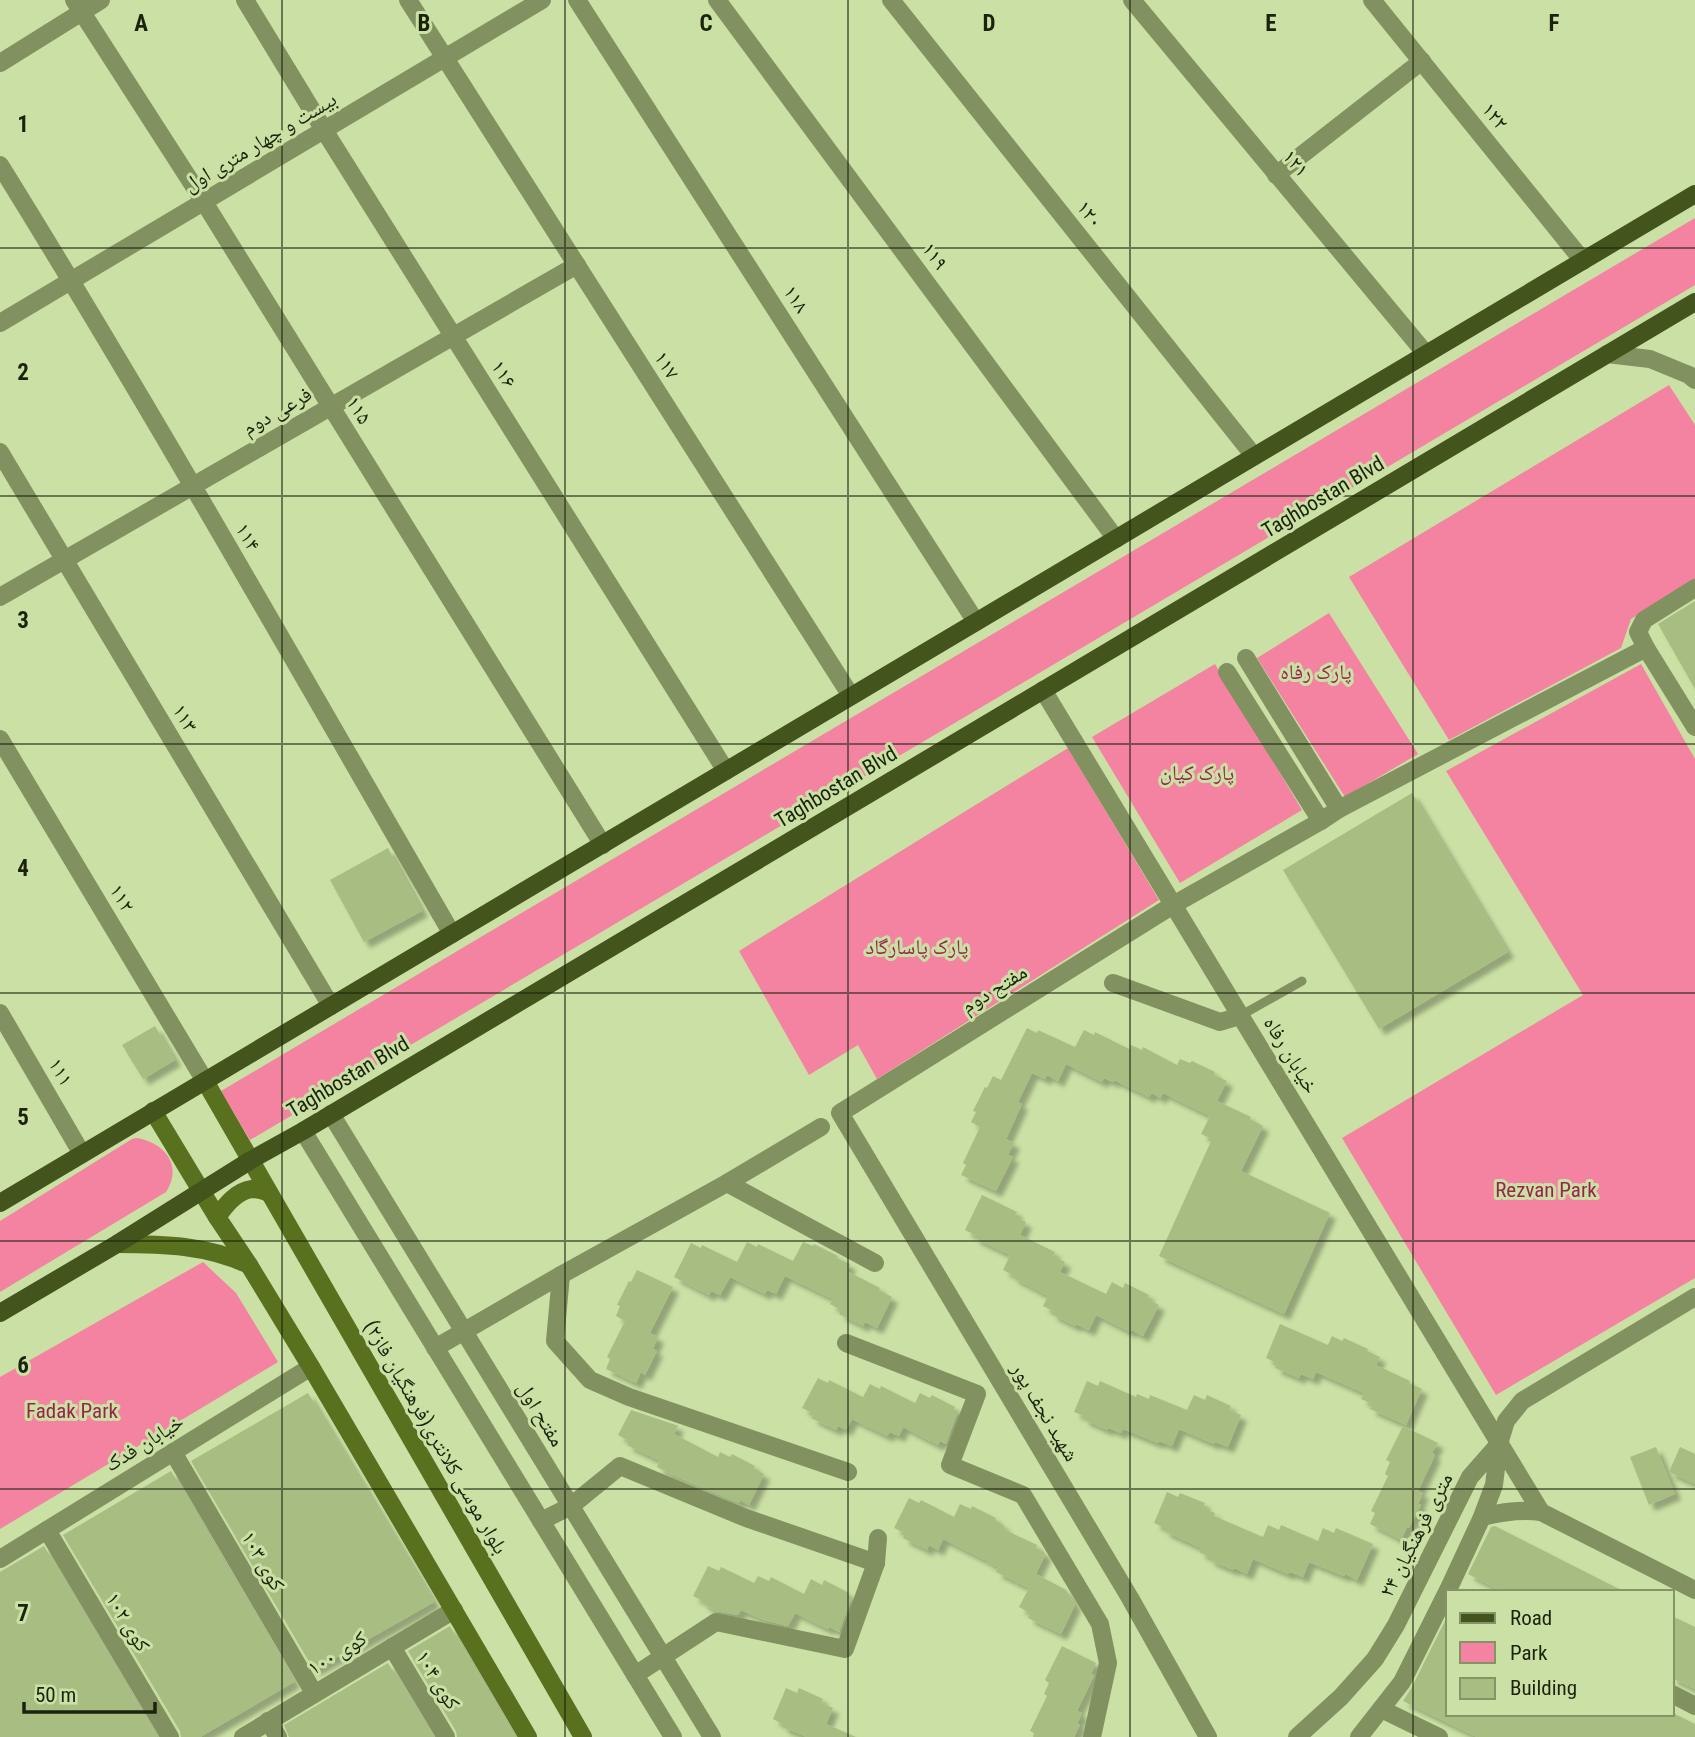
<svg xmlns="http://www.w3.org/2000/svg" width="1695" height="1737" font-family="'Roboto Condensed','Noto Naskh Arabic',sans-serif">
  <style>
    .green { fill: #f483a1 }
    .building { fill: #a8bd82; filter: url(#shadow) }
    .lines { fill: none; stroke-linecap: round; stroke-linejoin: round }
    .service { stroke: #819260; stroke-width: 9 }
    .minor { stroke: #819260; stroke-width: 18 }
    .tertiary { stroke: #819260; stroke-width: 18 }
    .secondary { stroke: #59701e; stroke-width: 18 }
    .primary { stroke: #43541c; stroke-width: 18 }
    .grid { fill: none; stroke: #1b230c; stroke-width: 2; stroke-opacity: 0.55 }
    .labels { text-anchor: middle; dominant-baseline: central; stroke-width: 6; stroke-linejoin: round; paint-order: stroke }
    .street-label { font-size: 21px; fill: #1b230c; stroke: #cae0a4 }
    .park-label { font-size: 21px; fill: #98244e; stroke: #cae0a4 }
    .grid-label { font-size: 23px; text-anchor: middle; font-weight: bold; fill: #1b230c; stroke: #cae0a4; stroke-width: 6; stroke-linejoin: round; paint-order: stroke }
  </style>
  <defs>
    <filter id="shadow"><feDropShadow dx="6" dy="6" stdDeviation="2" flood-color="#0004"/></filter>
  </defs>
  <rect width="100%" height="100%" fill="#cae0a4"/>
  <g class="green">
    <path d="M 1695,218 L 1695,285 L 250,1140 L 221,1091 Z"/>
    <path d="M 1669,385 L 1695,425 L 1695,579 L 1631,619 L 1621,648 L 1449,740 L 1349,577 Z"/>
    <path d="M 1329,613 L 1418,754 L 1345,797 L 1257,658 Z"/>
    <path d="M 1215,664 L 1302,810 L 1180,883 L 1092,737 Z"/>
    <path d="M 1641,664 L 1695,759 L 1695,1278 L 1496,1395 L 1342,1138 L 1583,995 L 1446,771 Z"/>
    <path d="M 1068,748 L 1159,900 L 877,1079 L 858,1045 L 809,1075 L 739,951 Z"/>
    <path d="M 137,1138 C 165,1143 183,1166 166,1192 L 0,1292 L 0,1221 L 132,1139 Z"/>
    <path d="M 203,1262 L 236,1293 L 278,1362 L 0,1529 L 0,1377 Z"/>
  </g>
  <g class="building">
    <path d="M 1695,601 L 1695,689 L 1658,624 Z"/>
    <path d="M 1412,793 L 1508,952 L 1379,1029 L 1283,870 Z"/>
    <path d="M 388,848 L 422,911 L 364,942 L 330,880 Z"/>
    <path d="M 155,1026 L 175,1060 L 143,1079 L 122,1045 Z"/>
    <path d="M 1027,1028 L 1037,1033 L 1038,1030 L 1075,1047 L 1084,1030 L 1094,1035 L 1095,1032 L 1129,1049 L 1131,1045 L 1142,1050 L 1143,1047 L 1177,1065 L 1180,1059 L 1190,1063 L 1192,1061 L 1215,1072 L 1214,1075 L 1227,1081 L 1217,1101 L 1251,1117 L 1250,1119 L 1263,1126 L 1241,1171 L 1330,1213 L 1284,1314 L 1159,1256 L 1212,1139 L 1201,1134 L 1210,1116 L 1163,1093 L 1160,1098 L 1152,1093 L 1149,1097 L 1114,1080 L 1113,1082 L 1104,1078 L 1102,1082 L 1066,1064 L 1058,1081 L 1047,1075 L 1045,1079 L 1032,1073 L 1018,1102 L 1022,1104 L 1006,1139 L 1014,1143 L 1008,1155 L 1013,1157 L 996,1191 L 961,1175 L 966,1165 L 963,1163 L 980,1127 L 971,1122 L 976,1112 L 973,1111 L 985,1087 L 987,1088 L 993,1076 L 1001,1080 Z"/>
    <path d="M 982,1195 L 1017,1212 L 1015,1217 L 1026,1222 L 1020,1235 L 1055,1252 L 1053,1256 L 1065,1262 L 1060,1272 L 1106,1294 L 1112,1282 L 1123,1288 L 1125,1283 L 1149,1295 L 1147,1299 L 1159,1305 L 1143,1336 L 1131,1330 L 1130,1332 L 1096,1315 L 1089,1330 L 1076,1324 L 1075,1326 L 1051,1314 L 1053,1311 L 1043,1306 L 1048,1296 L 1012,1277 L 1013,1275 L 1003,1270 L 1010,1255 L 974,1238 L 975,1235 L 965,1230 Z"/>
    <path d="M 747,1242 L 757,1247 L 758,1244 L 793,1261 L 803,1242 L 813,1246 L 814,1244 L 838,1256 L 837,1258 L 850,1264 L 847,1271 L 880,1288 L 879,1290 L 892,1297 L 877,1328 L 865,1322 L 863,1326 L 839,1314 L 841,1310 L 830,1304 L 833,1299 L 785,1276 L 776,1294 L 767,1290 L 765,1294 L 730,1277 L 720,1295 L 711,1291 L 709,1295 L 674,1277 L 691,1243 L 701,1248 L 702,1245 L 737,1262 Z"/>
    <path d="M 637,1270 L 673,1287 L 650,1333 L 658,1337 L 653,1349 L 657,1351 L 645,1375 L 641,1372 L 636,1383 L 606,1369 L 610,1359 L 607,1357 L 625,1321 L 616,1316 L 620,1306 L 617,1305 L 629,1281 L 631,1282 Z"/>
    <path d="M 1280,1324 L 1328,1345 L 1332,1336 L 1342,1341 L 1344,1338 L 1368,1349 L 1367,1351 L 1380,1357 L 1376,1365 L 1410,1381 L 1409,1383 L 1422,1389 L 1406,1425 L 1370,1409 L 1372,1404 L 1361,1399 L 1364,1393 L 1316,1372 L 1313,1379 L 1301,1374 L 1299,1378 L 1275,1368 L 1277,1363 L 1266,1358 Z"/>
    <path d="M 818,1378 L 828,1383 L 829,1380 L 863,1397 L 870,1384 L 880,1389 L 881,1386 L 915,1403 L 920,1393 L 930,1398 L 932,1395 L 955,1407 L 954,1409 L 958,1411 L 946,1444 L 940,1441 L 938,1445 L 903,1427 L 899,1436 L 890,1432 L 887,1436 L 852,1419 L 846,1430 L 838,1426 L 836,1430 L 811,1418 L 814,1414 L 802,1408 Z"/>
    <path d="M 1087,1381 L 1098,1386 L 1100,1381 L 1136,1397 L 1137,1394 L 1149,1399 L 1150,1395 L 1187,1410 L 1194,1395 L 1205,1400 L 1207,1395 L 1231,1406 L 1229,1410 L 1241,1415 L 1228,1447 L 1215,1442 L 1214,1444 L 1179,1429 L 1172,1446 L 1159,1441 L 1158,1443 L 1123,1429 L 1121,1433 L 1108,1428 L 1107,1430 L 1083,1419 L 1084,1416 L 1074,1412 Z"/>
    <path d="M 308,1393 L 434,1602 L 314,1670 L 191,1461 Z"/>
    <path d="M 631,1410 L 676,1425 L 678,1426 L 674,1434 L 718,1457 L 720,1452 L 730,1457 L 732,1454 L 755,1466 L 754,1468 L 764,1474 L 749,1505 L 740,1500 L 739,1503 L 668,1473 L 657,1467 L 660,1461 L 627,1445 L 629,1441 L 618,1435 Z"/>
    <path d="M 1403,1426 L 1438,1443 L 1432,1453 L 1435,1455 L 1418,1491 L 1423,1493 L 1418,1504 L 1421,1505 L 1409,1528 L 1407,1527 L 1401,1540 L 1370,1524 L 1375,1513 L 1371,1511 L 1388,1476 L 1385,1474 L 1390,1462 L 1386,1460 Z"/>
    <path d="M 1656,1447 L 1675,1494 L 1649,1505 L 1630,1457 Z"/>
    <path d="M 1680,1447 L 1695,1454 L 1695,1484 L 1669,1472 Z"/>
    <path d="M 171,1471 L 294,1682 L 200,1737 L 181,1737 L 180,1731 L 63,1535 Z"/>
    <path d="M 1167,1492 L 1178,1497 L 1180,1493 L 1205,1503 L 1203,1508 L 1215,1513 L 1214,1516 L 1263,1537 L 1268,1525 L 1279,1530 L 1281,1525 L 1318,1541 L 1323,1528 L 1334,1533 L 1336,1528 L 1373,1544 L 1357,1580 L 1345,1574 L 1344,1576 L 1309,1562 L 1303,1577 L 1290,1572 L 1288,1574 L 1253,1559 L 1247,1574 L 1234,1568 L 1233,1570 L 1209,1560 L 1210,1557 L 1199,1552 L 1201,1548 L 1164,1531 L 1165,1528 L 1154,1523 Z"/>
    <path d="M 909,1498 L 919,1503 L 921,1500 L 954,1517 L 960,1504 L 971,1509 L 972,1506 L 996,1518 L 995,1520 L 1005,1526 L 1003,1529 L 1037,1545 L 1036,1548 L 1044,1552 L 1045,1555 L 1036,1574 L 1066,1590 L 1075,1605 L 1061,1634 L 1028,1618 L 1030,1613 L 1019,1607 L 1029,1588 L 996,1572 L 998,1567 L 987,1562 L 987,1561 L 943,1539 L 938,1550 L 929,1545 L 927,1550 L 903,1538 L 905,1533 L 894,1528 Z"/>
    <path d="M 1495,1526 L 1556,1557 L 1625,1592 L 1503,1592 L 1468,1574 L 1491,1527 Z"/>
    <path d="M 44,1546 L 157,1737 L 0,1737 L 0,1572 Z"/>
    <path d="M 708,1566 L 719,1571 L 721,1567 L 754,1583 L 758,1576 L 769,1581 L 771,1577 L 804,1594 L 811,1579 L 822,1585 L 824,1580 L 849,1593 L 847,1597 L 851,1599 L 839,1632 L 829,1627 L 828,1629 L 795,1613 L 788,1626 L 764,1620 L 741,1610 L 738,1615 L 716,1611 L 702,1603 L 703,1601 L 693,1596 Z"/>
    <path d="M 1448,1615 L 1448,1714 L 1675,1714 L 1695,1724 L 1695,1737 L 1477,1737 L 1403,1701 L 1412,1687 Z"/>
    <path d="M 1672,1616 L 1695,1627 L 1695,1689 L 1672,1678 Z"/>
    <path d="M 450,1626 L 515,1737 L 457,1737 L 456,1731 L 408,1651 Z"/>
    <path d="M 1062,1646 L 1096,1663 L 1091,1674 L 1094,1675 L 1093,1678 L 1077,1711 L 1082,1713 L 1077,1724 L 1080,1725 L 1074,1737 L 1033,1737 L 1034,1733 L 1030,1731 L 1047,1696 L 1044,1694 L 1049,1683 L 1045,1680 Z"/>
    <path d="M 388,1663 L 433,1737 L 289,1737 L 284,1725 Z"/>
    <path d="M 786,1688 L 797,1693 L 799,1688 L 823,1699 L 821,1703 L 833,1708 L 826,1724 L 856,1737 L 807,1737 L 782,1727 L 783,1724 L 773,1719 Z"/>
  </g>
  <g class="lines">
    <path class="service" d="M 1240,1016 L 1302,981"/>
    <g class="minor">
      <path d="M 74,0 L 204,202 L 603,845"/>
      <path d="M 245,0 L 324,130 L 726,771"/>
      <path d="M 408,0 L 851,696"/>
      <path d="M 577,0 L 976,622"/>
      <path d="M 717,0 L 1116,539"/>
      <path d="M 891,0 L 1254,456"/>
      <path d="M 1132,0 L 1426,354"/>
      <path d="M 1372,0 L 1583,261"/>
      <path d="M 0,63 L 101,0"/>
      <path d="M 0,165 C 157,418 303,677 452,934"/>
      <path d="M 1276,175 L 1422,61"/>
      <path d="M 0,452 L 331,1006"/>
      <path d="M 1695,588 L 1644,620 L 1638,632 L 1646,648 L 1695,727"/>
      <path d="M 0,597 L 577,265"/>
      <path d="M 1246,658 L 1339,809"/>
      <path d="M 1227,672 L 1321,821"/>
      <path d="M 0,739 L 205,1081"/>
      <path d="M 1113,983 L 1220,1022 L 1240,1016"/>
      <path d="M 0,1013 L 82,1154"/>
      <path d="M 331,1114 L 712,1737"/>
      <path d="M 303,1131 L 673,1737"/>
      <path d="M 727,1183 L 821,1127"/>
      <path d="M 561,1275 L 555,1341 L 590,1380 L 629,1397 L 848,1472"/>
      <path d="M 846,1343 L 977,1394 L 950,1465 L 1023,1495 L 1100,1624 L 1108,1663 L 1092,1737"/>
      <path d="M 435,1348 L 561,1275 L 727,1183 L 875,1263"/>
      <path d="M 173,1452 L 314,1693"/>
      <path d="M 541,1521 L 571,1506 L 620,1466 L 746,1518 L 876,1563"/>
      <path d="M 47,1530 L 170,1737"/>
      <path d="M 392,1647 L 446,1737"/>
      <path d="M 635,1675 L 716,1622 L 845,1649 L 876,1563 L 878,1538"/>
      <path d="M 1672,1694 L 1695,1706"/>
      <path d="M 1381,1709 L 1439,1737"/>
      <path d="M 268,1721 L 278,1737"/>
      <path d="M 243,1737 L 454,1610"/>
      <path d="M 1208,1737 L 1130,1598 L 840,1113 L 1173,905 L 1321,821 L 1339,809 L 1646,648"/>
    </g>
    <g class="tertiary">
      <path d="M 0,323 L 542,0"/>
      <path d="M 1607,354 L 1650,359 L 1689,375 L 1695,380"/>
      <path d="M 1043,690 L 1541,1512 L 1695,1590"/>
      <path d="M 1482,1517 C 1502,1512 1520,1509 1541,1512"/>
      <path d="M 0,1559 L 311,1367"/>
      <path d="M 1297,1737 L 1341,1697 L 1375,1659 L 1396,1625 L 1470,1477 L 1499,1444"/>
      <path d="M 1359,1737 L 1402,1682 L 1449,1588 L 1482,1517 L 1494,1485 L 1499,1444 L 1506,1421 L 1522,1401 L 1695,1297"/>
    </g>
    <g class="secondary">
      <path d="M 205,1081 L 583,1737"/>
      <path d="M 153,1111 L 217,1217 L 249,1265 L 311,1367 L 528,1737"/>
      <path d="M 217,1217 C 225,1206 236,1191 252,1189 C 257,1189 264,1191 269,1193"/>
      <path d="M 117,1244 C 163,1244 207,1245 249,1265"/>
    </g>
    <g class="primary">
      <path d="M 0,1203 L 1695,194"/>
      <path d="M 0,1313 L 117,1244 L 251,1160 L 303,1131 L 1695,302"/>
    </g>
  </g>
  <path class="grid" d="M 282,0 L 282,1737M 565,0 L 565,1737M 848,0 L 848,1737M 1130,0 L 1130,1737M 1413,0 L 1413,1737M 0,248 L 1695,248M 0,496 L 1695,496M 0,744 L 1695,744M 0,993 L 1695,993M 0,1241 L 1695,1241M 0,1489 L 1695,1489"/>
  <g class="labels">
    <g class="street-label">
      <text transform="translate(1495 116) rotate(51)">۱۲۲</text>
      <text transform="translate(260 142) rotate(-31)">بیست و چهار متری اول</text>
      <text transform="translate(1296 163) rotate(50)">۱۲۱</text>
      <text transform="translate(1090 214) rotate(51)">۱۲۰</text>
      <text transform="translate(935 256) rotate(54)">۱۱۹</text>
      <text transform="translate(796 299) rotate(57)">۱۱۸</text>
      <text transform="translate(667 365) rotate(58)">۱۱۷</text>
      <text transform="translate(504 374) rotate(58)">۱۱۶</text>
      <text transform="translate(359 410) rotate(58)">۱۱۵</text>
      <text transform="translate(277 411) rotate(-30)">فرعی دوم</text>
      <text transform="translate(1323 497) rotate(-31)">Taghbostan Blvd</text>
      <text transform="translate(248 537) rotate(60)">۱۱۴</text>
      <text transform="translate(185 718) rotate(59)">۱۱۳</text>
      <text transform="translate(836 787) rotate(-31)">Taghbostan Blvd</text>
      <text transform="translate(122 898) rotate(59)">۱۱۲</text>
      <text transform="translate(994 989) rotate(-32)">مفتح دوم</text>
      <text transform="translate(1291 1055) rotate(59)">خیابان رفاه</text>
      <text transform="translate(61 1072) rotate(60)">۱۱۱</text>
      <text transform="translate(348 1077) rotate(-31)">Taghbostan Blvd</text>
      <text transform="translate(1045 1412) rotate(59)">شهید نجف پور</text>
      <text transform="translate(541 1414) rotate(59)">مفتح اول</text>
      <text transform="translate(436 1437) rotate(60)">بلوار موسی کلانتری(فرهنگیان فاز۲)</text>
      <text transform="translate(144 1443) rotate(-32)">خیابان فدک</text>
      <text transform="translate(1416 1535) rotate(-63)">۲۴ متری فرهنگیان</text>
      <text transform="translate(263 1561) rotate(60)">کوی ۱۰۳</text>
      <text transform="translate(128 1622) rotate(59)">کوی ۱۰۲</text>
      <text transform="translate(337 1653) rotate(-31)">کوی ۱۰۰</text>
      <text transform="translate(438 1680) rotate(59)">کوی ۱۰۴</text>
    </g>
    <g class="park-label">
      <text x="1316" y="672">پارک رفاه</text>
      <text x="1197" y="773">پارک کیان</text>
      <text x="917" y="947">پارک پاسارگاد</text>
      <text x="1546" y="1190">Rezvan Park</text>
      <text x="72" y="1411">Fadak Park</text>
    </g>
  </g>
  <g class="grid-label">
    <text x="141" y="31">A</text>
    <text x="424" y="31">B</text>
    <text x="706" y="31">C</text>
    <text x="989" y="31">D</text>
    <text x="1271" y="31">E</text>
    <text x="1554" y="31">F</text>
    <text x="23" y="132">1</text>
    <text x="23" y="380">2</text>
    <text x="23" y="628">3</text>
    <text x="23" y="876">4</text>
    <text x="23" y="1125">5</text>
    <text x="23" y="1373">6</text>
    <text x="23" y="1621">7</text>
  </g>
  <rect x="1446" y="1590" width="228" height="126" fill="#cae0a4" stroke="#849467" stroke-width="2"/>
  <rect x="1460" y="1613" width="35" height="10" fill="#43541c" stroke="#849467" stroke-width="2"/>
  <text x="1510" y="1625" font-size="21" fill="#1b230c">Road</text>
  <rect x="1460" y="1642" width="35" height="21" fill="#f483a1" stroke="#849467" stroke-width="2"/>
  <text x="1510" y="1660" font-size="21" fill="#1b230c">Park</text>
  <rect x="1460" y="1678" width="35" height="21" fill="#a8bd82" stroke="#849467" stroke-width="2"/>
  <text x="1510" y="1695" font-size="21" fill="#1b230c">Building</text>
  <path d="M24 1702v10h131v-10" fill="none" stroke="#1b230c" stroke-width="3.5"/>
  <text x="35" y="1702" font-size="21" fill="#1b230c" stroke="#cae0a4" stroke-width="5" paint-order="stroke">50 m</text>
</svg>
